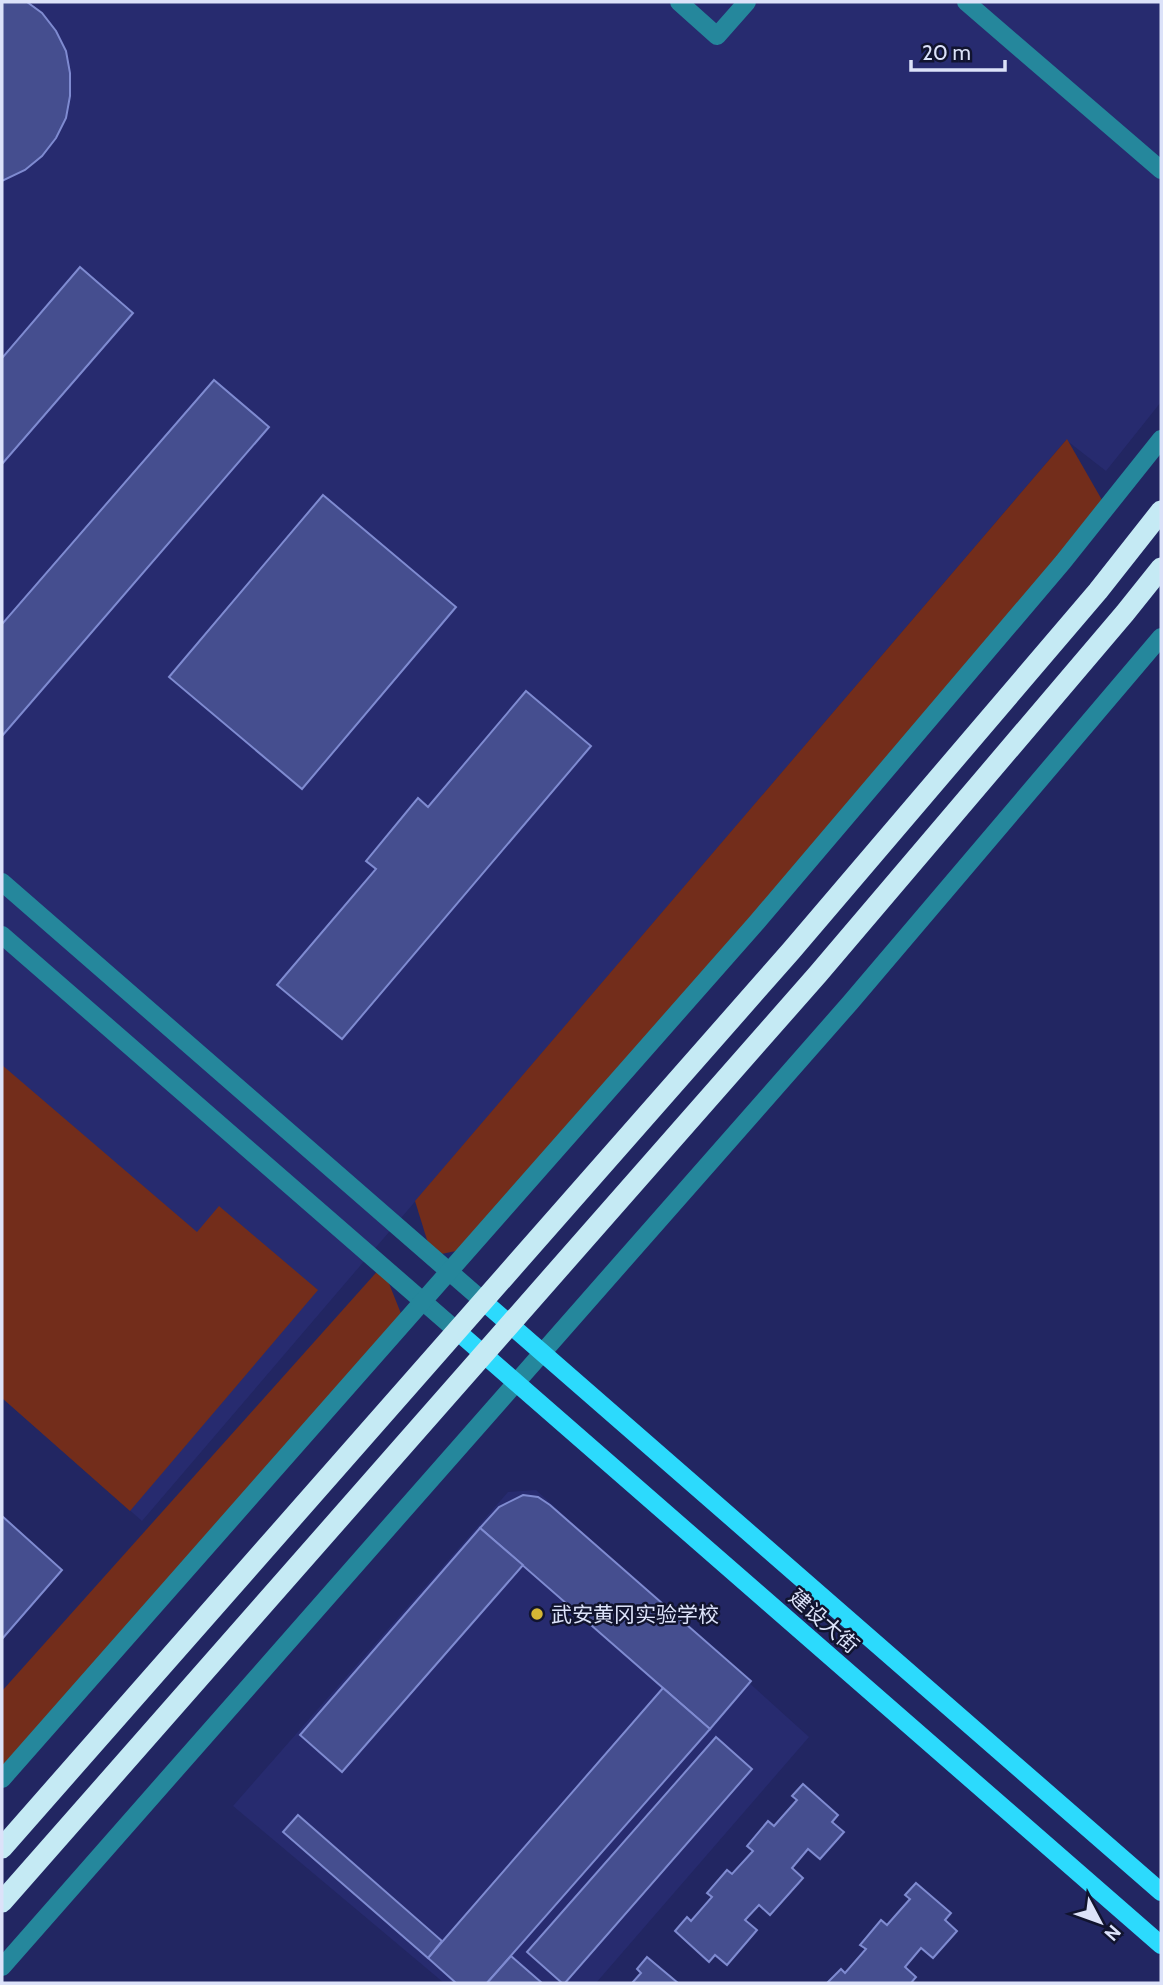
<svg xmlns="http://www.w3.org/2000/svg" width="1163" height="1985" font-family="Cabin,'Noto Sans SC',sans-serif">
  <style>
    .built { fill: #272b6f }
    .green { fill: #732d1b }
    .building { fill: #454e8f; stroke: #7f8bd1; stroke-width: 2 }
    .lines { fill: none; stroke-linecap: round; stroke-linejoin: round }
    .minor { stroke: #25879c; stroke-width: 18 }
    .major { stroke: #2cdafd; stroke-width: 18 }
    .highway { stroke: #c5eaf4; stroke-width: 21 }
    .poi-dot { fill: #d4b635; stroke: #11142f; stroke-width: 2.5 }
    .labels { text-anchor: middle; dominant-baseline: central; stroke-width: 5; stroke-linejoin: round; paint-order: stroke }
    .poi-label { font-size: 21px; fill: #dce2f9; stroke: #11142f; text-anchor: start }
    .street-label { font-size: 21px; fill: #dce2f9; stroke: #11142f }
  </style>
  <rect width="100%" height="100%" fill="#222662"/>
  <g class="built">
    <path d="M 2,2 L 1161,2 L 1161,402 L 1106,471 L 1066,440 L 142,1521 L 2,1398 Z"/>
    <path d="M 536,1490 L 809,1737 L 596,1983 L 444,1983 L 233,1806 L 508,1492 Z"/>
  </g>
  <g class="green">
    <path d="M 1067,439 L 1106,507 L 470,1248 L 432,1256 L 415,1201 Z"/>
    <path d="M 2,1065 L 197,1232 L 219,1206 L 318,1290 L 130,1511 L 2,1398 Z"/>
    <path d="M 382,1266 L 404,1321 L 2,1779 L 2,1691 Z"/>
  </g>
  <g class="building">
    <path d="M 2,2 L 27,2 L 42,13 L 56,31 L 66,51 L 70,73 L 70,96 L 66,118 L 56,138 L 42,156 L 25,170 L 2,181 Z"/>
    <path d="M 80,267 L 133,313 L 2,464 L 2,358 Z"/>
    <path d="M 214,380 L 269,427 L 2,736 L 2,624 Z"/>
    <path d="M 323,495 L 456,607 L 302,789 L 169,677 Z"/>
    <path d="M 526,691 L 591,746 L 342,1039 L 277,985 L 376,869 L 366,861 L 418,798 L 428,807 Z"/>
    <path d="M 523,1495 L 538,1497 L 550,1505 L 751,1681 L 710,1729 L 480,1528 L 499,1507 Z"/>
    <path d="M 2,1516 L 62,1570 L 2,1639 Z"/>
    <path d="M 480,1528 L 523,1565 L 342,1772 L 300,1735 Z"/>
    <path d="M 663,1688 L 710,1729 L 487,1983 L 456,1983 L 428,1958 Z"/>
    <path d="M 716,1737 L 752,1769 L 565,1983 L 562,1983 L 527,1952 Z"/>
    <path d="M 803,1784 L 838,1815 L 832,1822 L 844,1832 L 820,1859 L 808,1849 L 792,1868 L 803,1878 L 770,1915 L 759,1905 L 745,1920 L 757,1930 L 727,1965 L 715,1955 L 709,1962 L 675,1931 L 687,1917 L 691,1921 L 712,1897 L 707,1893 L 727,1870 L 732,1874 L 753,1851 L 747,1846 L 768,1821 L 774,1826 L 797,1800 L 792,1796 Z"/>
    <path d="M 298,1815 L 442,1941 L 428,1958 L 283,1832 Z"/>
    <path d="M 916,1883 L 951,1913 L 945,1920 L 957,1931 L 933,1958 L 921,1948 L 905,1967 L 916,1977 L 911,1983 L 827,1983 L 841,1969 L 845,1973 L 866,1949 L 860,1945 L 881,1920 L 887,1925 L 910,1899 L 905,1895 Z"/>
    <path d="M 511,1956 L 542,1983 L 487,1983 Z"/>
    <path d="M 647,1957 L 678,1983 L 632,1983 L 641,1973 L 637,1969 Z"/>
  </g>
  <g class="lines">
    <g class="minor">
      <path d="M 679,2 L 717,36 L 747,2"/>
      <path d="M 966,2 L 1161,170"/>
      <path d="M 2,882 L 483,1301"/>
      <path d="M 2,935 L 457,1331"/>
      <path d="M 2,1779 L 757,922 L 1063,562 L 1161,439"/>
      <path d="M 2,1967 L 850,1003 L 1161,637"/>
    </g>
    <g class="major">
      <path d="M 483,1301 L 1161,1892"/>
      <path d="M 457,1331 L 1161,1945"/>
    </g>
    <g class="highway">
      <path d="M 2,1848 L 791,951 L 1098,591 L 1161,511"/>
      <path d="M 2,1902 L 818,974 L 1125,613 L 1161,568"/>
    </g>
  </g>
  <circle class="poi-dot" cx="537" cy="1614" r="7"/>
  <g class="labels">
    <g class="poi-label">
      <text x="551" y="1614">武安黄冈实验学校</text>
    </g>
    <g class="street-label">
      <text transform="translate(824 1621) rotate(41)">建设大街</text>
    </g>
  </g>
  <rect width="1163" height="1985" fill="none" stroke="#dce2f9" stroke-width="7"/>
  <g transform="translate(1100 1922) rotate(131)" stroke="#11142f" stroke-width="5" paint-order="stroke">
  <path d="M0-5L12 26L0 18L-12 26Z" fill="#dce2f9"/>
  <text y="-10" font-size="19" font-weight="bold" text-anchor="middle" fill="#dce2f9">N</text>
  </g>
  <path d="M911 60v10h94v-10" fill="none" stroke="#dce2f9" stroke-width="3.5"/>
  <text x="922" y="60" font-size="21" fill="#dce2f9" stroke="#11142f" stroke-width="5" paint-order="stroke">20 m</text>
</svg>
